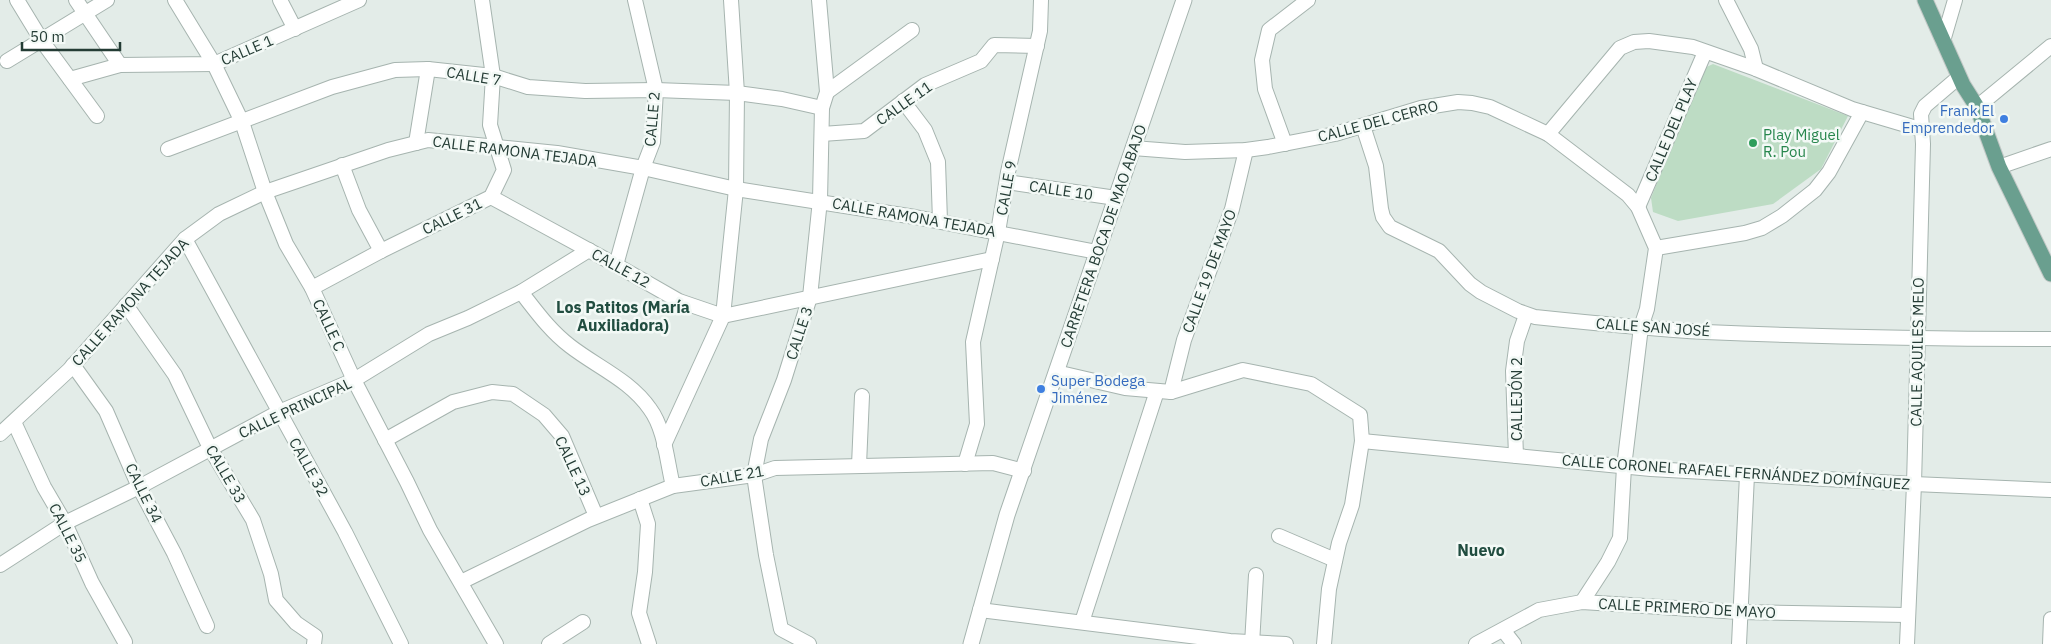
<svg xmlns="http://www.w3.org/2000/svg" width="2051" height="644" font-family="'IBM Plex Sans',sans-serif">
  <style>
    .green { fill: #bddcc4 }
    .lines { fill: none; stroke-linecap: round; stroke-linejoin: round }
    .minor-casing { stroke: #a6b4af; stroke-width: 16 }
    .tertiary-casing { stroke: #a6b4af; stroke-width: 17 }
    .primary-casing { stroke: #c2c8c6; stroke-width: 17 }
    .minor { stroke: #fff; stroke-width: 14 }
    .tertiary { stroke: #fff; stroke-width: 15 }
    .primary { stroke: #6a9f8f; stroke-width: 15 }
    .shop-dot { fill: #3f7fe0; stroke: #f3f9f6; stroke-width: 2 }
    .leisure-dot { fill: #2e9e5b; stroke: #f3f9f6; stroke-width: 2 }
    .labels { text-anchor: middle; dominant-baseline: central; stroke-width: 5; stroke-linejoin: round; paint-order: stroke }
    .street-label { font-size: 15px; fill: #243c35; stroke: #f3f9f6 }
    .shop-label { font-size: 15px; fill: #366cbe; stroke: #f3f9f6; text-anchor: end }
    .leisure-label { font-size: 15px; fill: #27864d; stroke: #f3f9f6; text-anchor: start }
    .neighbourhood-label { font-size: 16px; font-weight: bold; fill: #214d40; stroke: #f3f9f6 }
  </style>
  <rect width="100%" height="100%" fill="#e3ece8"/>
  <path class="green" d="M 1713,64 L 1848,116 L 1821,169 L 1773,204 L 1678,221 L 1653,212 L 1651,198 L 1702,69 Z"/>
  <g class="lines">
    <g class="minor-casing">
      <g id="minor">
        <path d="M 17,0 L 42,41 L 97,116"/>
        <path d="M 76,0 L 120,65"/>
        <path d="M 175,0 L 214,64 L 242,122 L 265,192 L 286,244 L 312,288 L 354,380 L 407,482 L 430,530 L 496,644"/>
        <path d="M 280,0 L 295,29"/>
        <path d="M 1726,0 L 1751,49 L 1756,69"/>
        <path d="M 1943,41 L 1955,0"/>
        <path d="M 7,61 L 107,0"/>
        <path d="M 70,79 L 120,65 L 214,64 L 359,0"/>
        <path d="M 827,92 L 912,30"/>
        <path d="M 903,101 L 925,130 L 938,162 L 940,221"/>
        <path d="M 1977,107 L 2051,46"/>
        <path d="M 1363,126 L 1376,166 L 1381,209 L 1383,217 L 1390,227 L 1439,251 L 1470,284 L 1481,292 L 1518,311 L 1535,317 C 1592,323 1649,329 1706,332 C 1821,337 1936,339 2051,339"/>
        <path d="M 822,134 L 864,131 L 925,85 L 981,61 L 994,45 L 1037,46"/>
        <path d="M 1548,134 L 1620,48 L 1634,42 L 1649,41 L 1693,47 L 1756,69 L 1852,109 L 1923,130"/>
        <path d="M 416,143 L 428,69"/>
        <path d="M 1285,144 L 1265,89 L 1262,60 L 1269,30 L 1308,0"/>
        <path d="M 1133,148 L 1185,152 L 1246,150 L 1268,147 L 1335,134 L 1421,108 L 1458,102 L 1472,103 L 1490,107 L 1548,134 L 1628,195 L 1638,207 L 1656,248 L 1647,309 L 1641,327 L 1624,467 L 1620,538 L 1608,562 L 1582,602"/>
        <path d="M 168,149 L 332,87 L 395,70 L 428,69 L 493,76 L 528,87 L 585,91 L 656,90 L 737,93 L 782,99 L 822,108"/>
        <path d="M 342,165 L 359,210 L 381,251"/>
        <path d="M 1999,167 L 2051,149"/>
        <path d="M 1007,182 L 1116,198"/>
        <path d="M 491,197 L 616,265 L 679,301 L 723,316 L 992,259"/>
        <path d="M 1638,207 L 1705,52"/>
        <path d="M 185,239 L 345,532 L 401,644"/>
        <path d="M 1656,248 L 1745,233 L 1762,228 L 1782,216 L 1815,190 L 1829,172 L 1862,112"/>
        <path d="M 616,265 L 643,168 L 653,142 L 656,90 L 635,0"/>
        <path d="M 312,288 L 381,251 L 491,197 L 504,170 L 490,125 L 493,76 L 482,0"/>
        <path d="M 521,292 C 536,311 550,331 570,346 C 597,367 630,380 650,409 C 665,429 667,462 673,486"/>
        <path d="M 126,305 L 175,375 L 210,448 L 253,520 L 271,574 L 276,600 L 296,623 L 315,636 L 314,644"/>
        <path d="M 73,365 L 106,411 L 139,487 L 174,553 L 207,626"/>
        <path d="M 1056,372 L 1125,388 L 1171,392 L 1243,370 L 1311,384 L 1360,415 L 1362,441 L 1352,505 L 1339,543 L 1329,589 L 1324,644"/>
        <path d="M 1171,392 L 1184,340 L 1232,209 L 1246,150"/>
        <path d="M 14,422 L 44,487 L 65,523 L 92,583 L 125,642"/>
        <path d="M 0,434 L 69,370 L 185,239 L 219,214 L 265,192 L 388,150 L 428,140 L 557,153 L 643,168 L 736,189 L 915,217 L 1097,252"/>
        <path d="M 385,440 L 453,402 L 492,392 L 513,394 L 544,415 L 562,436 L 596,516"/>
        <path d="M 1362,441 L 1651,469 L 1914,484 L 2051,490"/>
        <path d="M 664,445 L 723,316 L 736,189 L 737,93 L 731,0"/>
        <path d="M 1516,456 L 1513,371 L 1517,341 L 1526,315"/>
        <path d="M 965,464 L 977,424 L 973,342 L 998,232 L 1008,172 L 1040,31 L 1041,0"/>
        <path d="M 859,465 L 862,396"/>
        <path d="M 640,499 L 648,524 L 645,572 L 639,613 L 649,644"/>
        <path d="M 1279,536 L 1335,560"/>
        <path d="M 0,565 L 65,523 L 139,487 L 279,412 L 354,380 L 429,334 L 468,318 L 521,292 L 589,250"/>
        <path d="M 461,582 L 588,520 L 673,486 L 754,475 L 775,468 L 993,463 L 1024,471"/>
        <path d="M 980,610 L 1230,641 L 1286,644"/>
        <path d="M 1082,622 L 1157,391"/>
        <path d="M 1503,630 L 1514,644"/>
        <path d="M 549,644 L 583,622"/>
        <path d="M 809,644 L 781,629 L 766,555 L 754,475 L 761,439 L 784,380 L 810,297 L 820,200 L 822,108 L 827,92 L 819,0"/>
        <path d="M 1252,644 L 1256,575"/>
        <path d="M 1476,644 L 1539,610 L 1582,602 L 1740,612 L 1907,615"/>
        <path d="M 1739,644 L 1747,475"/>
        <path d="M 1907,644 L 1914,484 L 1923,144 L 1921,114 L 1925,106 L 1959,77"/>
        <path d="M 2050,644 L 2051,619"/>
      </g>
    </g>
    <g class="tertiary-casing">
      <path id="tertiary" d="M 971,644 L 1007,515 L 1184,0"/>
    </g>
    <g class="primary-casing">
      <path id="primary" d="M 1925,0 L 1963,85 L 1977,107 L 1999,167 L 2051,274"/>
    </g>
    <use href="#minor" class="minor"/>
    <use href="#tertiary" class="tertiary"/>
    <use href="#primary" class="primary"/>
  </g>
  <g class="shop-dot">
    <circle cx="2004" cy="119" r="5"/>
    <circle cx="1041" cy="389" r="5"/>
  </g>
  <circle class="leisure-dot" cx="1753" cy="143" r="5"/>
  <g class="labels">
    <g class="street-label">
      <text transform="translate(247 50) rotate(-23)">CALLE 1</text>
      <text transform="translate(474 76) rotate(9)">CALLE 7</text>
      <text transform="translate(904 103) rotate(-35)">CALLE 11</text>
      <text transform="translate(652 119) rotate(-85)">CALLE 2</text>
      <text transform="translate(1378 121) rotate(-15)">CALLE DEL CERRO</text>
      <text transform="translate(1671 130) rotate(-67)">CALLE DEL PLAY</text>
      <text transform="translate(515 151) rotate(7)">CALLE RAMONA TEJADA</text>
      <text transform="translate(1006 188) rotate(-80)">CALLE 9</text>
      <text transform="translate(1061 190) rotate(8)">CALLE 10</text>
      <text transform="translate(452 216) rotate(-26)">CALLE 31</text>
      <text transform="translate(914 217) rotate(10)">CALLE RAMONA TEJADA</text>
      <text transform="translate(1103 236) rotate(-71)">CARRETERA BOCA DE MAO ABAJO</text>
      <text transform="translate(621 268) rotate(29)">CALLE 12</text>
      <text transform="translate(1209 271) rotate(-70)">CALLE 19 DE MAYO</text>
      <text transform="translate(130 302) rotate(-48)">CALLE RAMONA TEJADA</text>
      <text transform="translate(329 325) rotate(65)">CALLE C</text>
      <text transform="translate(1653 327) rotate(4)">CALLE SAN JOSÉ</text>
      <text transform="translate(799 333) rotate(-72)">CALLE 3</text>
      <text transform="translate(1917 352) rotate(-89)">CALLE AQUILES MELO</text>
      <text transform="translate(1516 399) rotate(-90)">CALLEJÓN 2</text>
      <text transform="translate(295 408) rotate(-25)">CALLE PRINCIPAL</text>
      <text transform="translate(573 466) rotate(65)">CALLE 13</text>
      <text transform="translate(309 467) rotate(61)">CALLE 32</text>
      <text transform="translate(1736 472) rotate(4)">CALLE CORONEL RAFAEL FERNÁNDEZ DOMÍNGUEZ</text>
      <text transform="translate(226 474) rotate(60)">CALLE 33</text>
      <text transform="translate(732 476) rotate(-10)">CALLE 21</text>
      <text transform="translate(144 493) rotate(64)">CALLE 34</text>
      <text transform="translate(68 533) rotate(63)">CALLE 35</text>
      <text transform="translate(1687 608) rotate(3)">CALLE PRIMERO DE MAYO</text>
    </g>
    <g class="shop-label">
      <text x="1994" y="110">Frank El<tspan x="1994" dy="17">Emprendedor</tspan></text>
      <text x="1051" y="380" text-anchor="start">Super Bodega<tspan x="1051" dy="17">Jiménez</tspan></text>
    </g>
    <g class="leisure-label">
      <text x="1763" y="134">Play Miguel<tspan x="1763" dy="17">R. Pou</tspan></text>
    </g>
    <g class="neighbourhood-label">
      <text x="623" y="307">Los Patitos (María<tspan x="623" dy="18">Auxiliadora)</tspan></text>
      <text x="1481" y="550">Nuevo</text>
    </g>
  </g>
  <path d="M22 42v8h98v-8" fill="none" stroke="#243c35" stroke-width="2.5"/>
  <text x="30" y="42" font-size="15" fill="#243c35" stroke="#f3f9f6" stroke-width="4" paint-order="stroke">50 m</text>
</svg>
